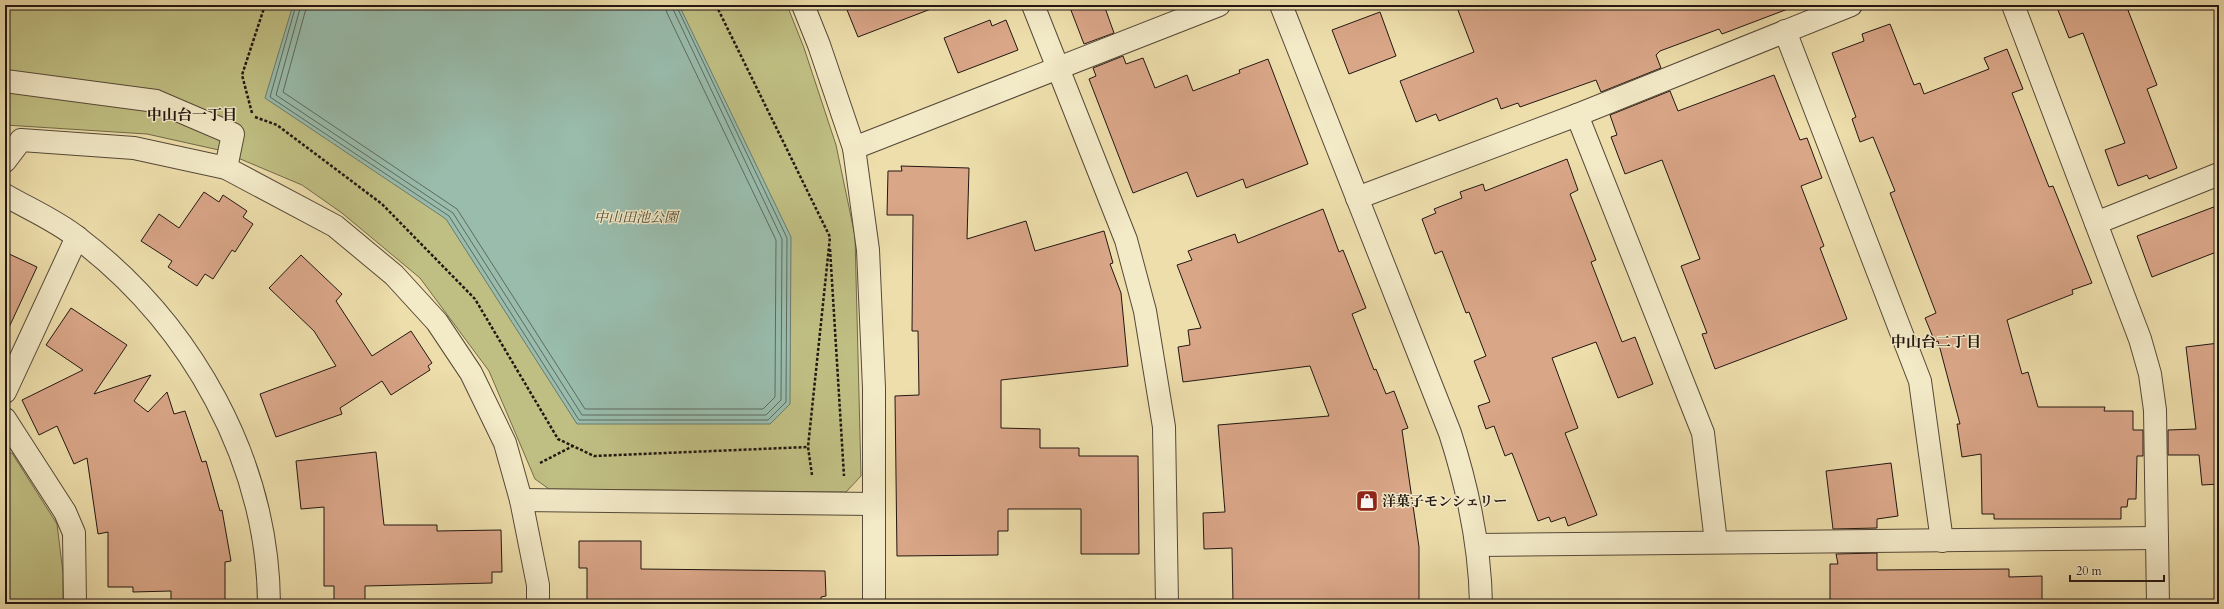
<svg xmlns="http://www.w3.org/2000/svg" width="2224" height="609" font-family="Cardo,'Noto Serif JP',serif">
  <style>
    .green { fill: #c0bf83; stroke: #726b4a }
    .water { fill: #99bcac; stroke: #6a7a6e }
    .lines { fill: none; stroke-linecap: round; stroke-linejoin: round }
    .shore { stroke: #5e6a5f; stroke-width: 1 }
    .building { fill: #d9a688; stroke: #231712 }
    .minor-casing { stroke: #564938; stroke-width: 24 }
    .path { stroke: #231712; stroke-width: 2.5; stroke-dasharray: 3 2; stroke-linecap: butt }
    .minor { stroke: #f3eac8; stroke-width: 22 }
    .labels { text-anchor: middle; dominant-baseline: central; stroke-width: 3; stroke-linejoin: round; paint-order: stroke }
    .park-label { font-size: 14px; font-style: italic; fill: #524934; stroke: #f3eac8 }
    .poi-label { font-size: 14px; font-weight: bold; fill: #231712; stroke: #f3eac8; text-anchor: start }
    .neighbourhood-label { font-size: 15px; font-weight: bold; fill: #231712; stroke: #f3eac8 }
  </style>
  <rect width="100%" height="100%" fill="#eddeab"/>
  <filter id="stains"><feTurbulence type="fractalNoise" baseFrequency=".005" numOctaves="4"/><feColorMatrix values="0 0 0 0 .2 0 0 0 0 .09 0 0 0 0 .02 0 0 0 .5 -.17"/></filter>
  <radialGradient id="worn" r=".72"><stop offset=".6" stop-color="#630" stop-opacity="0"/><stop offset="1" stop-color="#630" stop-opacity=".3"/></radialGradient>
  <g class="green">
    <path d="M 5,5 L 787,5 L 804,48 L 836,145 L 855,236 L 861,476 L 846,492 L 549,489 L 535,479 L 489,371 L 420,278 L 342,213 L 302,185 L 219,150 L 147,134 L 5,125 Z"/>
    <path d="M 5,453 L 12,453 L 57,524 L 63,573 L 63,604 L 5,604 Z"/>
  </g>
  <path class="water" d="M 293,5 L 679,5 L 791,237 L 790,404 L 770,424 L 577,424 L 446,219 L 265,98 Z"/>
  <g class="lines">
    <g class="shore">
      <path d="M 296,5 L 270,97 L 449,216 L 579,420 L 768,420 L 786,402 L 787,238 L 676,5"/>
      <path d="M 301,5 L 276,95 L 453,213 L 582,415 L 766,415 L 781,400 L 782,239 L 671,5"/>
      <path d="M 307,5 L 283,92 L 457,209 L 585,409 L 763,409 L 775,397 L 776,240 L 667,13 L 665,5"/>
    </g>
  </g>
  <g class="building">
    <path d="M 845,5 L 936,5 L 936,7 L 858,37 Z"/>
    <path d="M 1069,5 L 1104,5 L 1114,33 L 1084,44 Z"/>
    <path d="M 1456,5 L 1792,5 L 1793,7 L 1722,34 L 1719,29 L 1660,51 L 1656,55 L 1661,68 L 1601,92 L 1596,80 L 1520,107 L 1518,103 L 1501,109 L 1497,98 L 1439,121 L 1436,114 L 1416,122 L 1400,81 L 1474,52 Z"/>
    <path d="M 2056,5 L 2126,5 L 2157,85 L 2147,89 L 2177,168 L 2149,179 L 2147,175 L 2118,186 L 2105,150 L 2125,143 L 2083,33 L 2069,38 Z"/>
    <path d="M 1380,12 L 1396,56 L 1349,74 L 1332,30 Z"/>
    <path d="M 990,20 L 992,26 L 1006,20 L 1018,50 L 958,73 L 944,38 Z"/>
    <path d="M 1890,24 L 1914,85 L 1920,83 L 1924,94 L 1989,69 L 1984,58 L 2007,49 L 2023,89 L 2012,93 L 2049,187 L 2053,186 L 2092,283 L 2072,290 L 2073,294 L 2007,320 L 2022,374 L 2028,372 L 2038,407 L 2105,407 L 2104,411 L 2133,411 L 2133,430 L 2143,430 L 2143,456 L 2137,456 L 2136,499 L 2128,499 L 2127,507 L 2121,507 L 2121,519 L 1994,519 L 1994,514 L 1982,514 L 1981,454 L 1962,457 L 1957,424 L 1960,424 L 1938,341 L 1935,342 L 1925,318 L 1936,313 L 1890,193 L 1895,191 L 1873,137 L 1860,142 L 1852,119 L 1856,117 L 1832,53 L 1864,41 L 1862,34 Z"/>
    <path d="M 1123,56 L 1126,64 L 1143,58 L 1155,88 L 1187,75 L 1193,91 L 1240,73 L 1239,70 L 1268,59 L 1308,164 L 1246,188 L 1243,179 L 1197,197 L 1187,172 L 1133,193 L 1089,79 L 1096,76 L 1093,68 Z"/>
    <path d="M 1774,75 L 1800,140 L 1807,138 L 1822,178 L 1801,186 L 1824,246 L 1820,248 L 1847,319 L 1715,369 L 1702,334 L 1707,333 L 1681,266 L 1700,259 L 1662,160 L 1625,174 L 1611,137 L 1617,135 L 1610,115 L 1670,91 L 1678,111 Z"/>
    <path d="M 1567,159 L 1578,190 L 1570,194 L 1596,260 L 1591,262 L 1622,342 L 1635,337 L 1653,384 L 1618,398 L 1596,342 L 1552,358 L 1578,428 L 1565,433 L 1597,515 L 1568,526 L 1565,517 L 1551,522 L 1549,517 L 1538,521 L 1512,453 L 1505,456 L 1494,426 L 1486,429 L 1478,406 L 1490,402 L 1474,361 L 1486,356 L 1469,312 L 1466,313 L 1442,251 L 1435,254 L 1422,219 L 1436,213 L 1434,209 L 1462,198 L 1460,192 L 1483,184 L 1485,191 Z"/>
    <path d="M 901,166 L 969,168 L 967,239 L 1026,221 L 1035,251 L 1104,231 L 1113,263 L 1110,264 L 1121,293 L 1128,366 L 1001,380 L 1001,428 L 1040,429 L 1040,448 L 1079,448 L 1079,456 L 1138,456 L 1139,554 L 1081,554 L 1081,509 L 1008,509 L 1008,531 L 998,531 L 998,555 L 897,556 L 895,396 L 919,395 L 918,331 L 912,331 L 913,215 L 887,215 L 888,171 L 902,171 Z"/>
    <path d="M 204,192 L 219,202 L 223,195 L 247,211 L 243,217 L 253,224 L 235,252 L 232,250 L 213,279 L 205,274 L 197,286 L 168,267 L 172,261 L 141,241 L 159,214 L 179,228 Z"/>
    <path d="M 2219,205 L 2219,251 L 2152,277 L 2137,236 Z"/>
    <path d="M 1323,209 L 1339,252 L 1343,250 L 1366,308 L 1352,314 L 1374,370 L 1376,369 L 1386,394 L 1394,391 L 1408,428 L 1402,430 L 1419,547 L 1419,604 L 1233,604 L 1232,548 L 1204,549 L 1203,513 L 1225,512 L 1218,425 L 1329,416 L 1310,366 L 1183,382 L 1178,347 L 1190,345 L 1188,330 L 1201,328 L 1177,265 L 1192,260 L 1188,251 L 1235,234 L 1238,243 Z"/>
    <path d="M 5,252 L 37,267 L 5,336 Z"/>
    <path d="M 301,255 L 342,294 L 336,301 L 372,356 L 411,331 L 432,363 L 428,366 L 430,370 L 391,395 L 382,381 L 340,408 L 342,414 L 276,437 L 260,394 L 336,366 L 314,331 L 269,288 Z"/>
    <path d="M 71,308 L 127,345 L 94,394 L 151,375 L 134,401 L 148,412 L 167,392 L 174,414 L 185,411 L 202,462 L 206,461 L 220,511 L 222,510 L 231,561 L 225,562 L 225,604 L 171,604 L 171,591 L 133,592 L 133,587 L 108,587 L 108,532 L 98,534 L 87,458 L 74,464 L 57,426 L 39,435 L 22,400 L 83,370 L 46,345 Z"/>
    <path d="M 2219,343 L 2219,484 L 2202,485 L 2199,455 L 2168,455 L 2168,430 L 2196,429 L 2186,347 Z"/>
    <path d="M 376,452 L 384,525 L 437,525 L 437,531 L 501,530 L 502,572 L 492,572 L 492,583 L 365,586 L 365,604 L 334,604 L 334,586 L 324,586 L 324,507 L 301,509 L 296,461 Z"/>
    <path d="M 1891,463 L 1898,516 L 1877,519 L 1877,528 L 1833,529 L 1826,471 Z"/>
    <path d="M 579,541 L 641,541 L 641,569 L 825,571 L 826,596 L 821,597 L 821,604 L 594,604 L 594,600 L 587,600 L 587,568 L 579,568 Z"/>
    <path d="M 1877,553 L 1877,570 L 2009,569 L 2009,577 L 2042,576 L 2042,604 L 1830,604 L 1830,564 L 1838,564 L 1836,554 Z"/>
  </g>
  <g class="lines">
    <g class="minor-casing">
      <g id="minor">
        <path d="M 803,5 L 819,45 L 854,148 L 868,250 L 874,388 L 874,604"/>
        <path d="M 1033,5 L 1126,240 L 1145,311 L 1164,427 L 1167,604"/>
        <path d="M 1281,5 L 1450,433 C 1468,489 1480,544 1481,604"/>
        <path d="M 2013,5 L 2140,339 L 2150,374 L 2155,410 L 2158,604"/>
        <path d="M 1785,31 L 1920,381 L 1942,541"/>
        <path d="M 5,81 L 156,101 L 233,134 L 226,168"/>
        <path d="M 1577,115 L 1703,433 L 1716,542"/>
        <path d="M 854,148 L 1219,5"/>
        <path d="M 5,161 L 21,140 L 134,148 L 226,168 L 335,226 L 394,275 L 437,322 L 471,373 L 505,443 L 521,500 L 538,585 L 538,604"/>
        <path d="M 5,195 C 29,209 57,221 78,238 C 191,324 268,460 269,604"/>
        <path d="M 1357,198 L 1577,115 L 1851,5"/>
        <path d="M 2096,223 L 2219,174"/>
        <path d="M 5,392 L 77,237"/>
        <path d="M 5,419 L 65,512 L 74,533 L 75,604"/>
        <path d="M 521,500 L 874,504"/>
        <path d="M 1478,545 L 2157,538"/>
      </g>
    </g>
    <g class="path">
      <path d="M 716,5 L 830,237 L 808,447 L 812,475"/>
      <path d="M 252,113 L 242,75 L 265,5"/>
      <path d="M 255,117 L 277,125 L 382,204 L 475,299 L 558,439 L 594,456 L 808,447"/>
      <path d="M 830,249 L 844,476"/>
      <path d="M 540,463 L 573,446"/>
    </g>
    <use href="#minor" class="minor"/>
  </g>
  <defs>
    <g id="shop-square" transform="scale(1.15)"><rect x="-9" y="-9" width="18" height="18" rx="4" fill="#8f2418" stroke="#f3eac8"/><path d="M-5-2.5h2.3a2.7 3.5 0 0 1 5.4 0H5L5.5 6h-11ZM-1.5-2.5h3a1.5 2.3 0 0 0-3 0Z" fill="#fff"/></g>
  </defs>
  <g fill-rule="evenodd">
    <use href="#shop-square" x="1367" y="501"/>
  </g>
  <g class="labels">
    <g class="park-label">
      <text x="636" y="217">中山田池公園</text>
    </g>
    <g class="poi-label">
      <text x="1382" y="501">洋菓子モンシェリー</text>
    </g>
    <g class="neighbourhood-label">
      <text x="192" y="115">中山台一丁目</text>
      <text x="1936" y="342">中山台二丁目</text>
    </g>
  </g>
  <rect width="2224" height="609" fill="none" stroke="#eddeab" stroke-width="20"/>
  <rect x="6" y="6" width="2212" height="597" fill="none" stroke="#231712" stroke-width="2"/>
  <rect x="10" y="10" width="2204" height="589" fill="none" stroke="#231712"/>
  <path d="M2070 575v6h94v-6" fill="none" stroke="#231712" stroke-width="2"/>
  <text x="2076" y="575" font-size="12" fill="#231712" stroke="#f3eac8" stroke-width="3" paint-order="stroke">20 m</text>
  <rect width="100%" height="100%" filter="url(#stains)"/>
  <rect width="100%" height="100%" fill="url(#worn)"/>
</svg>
